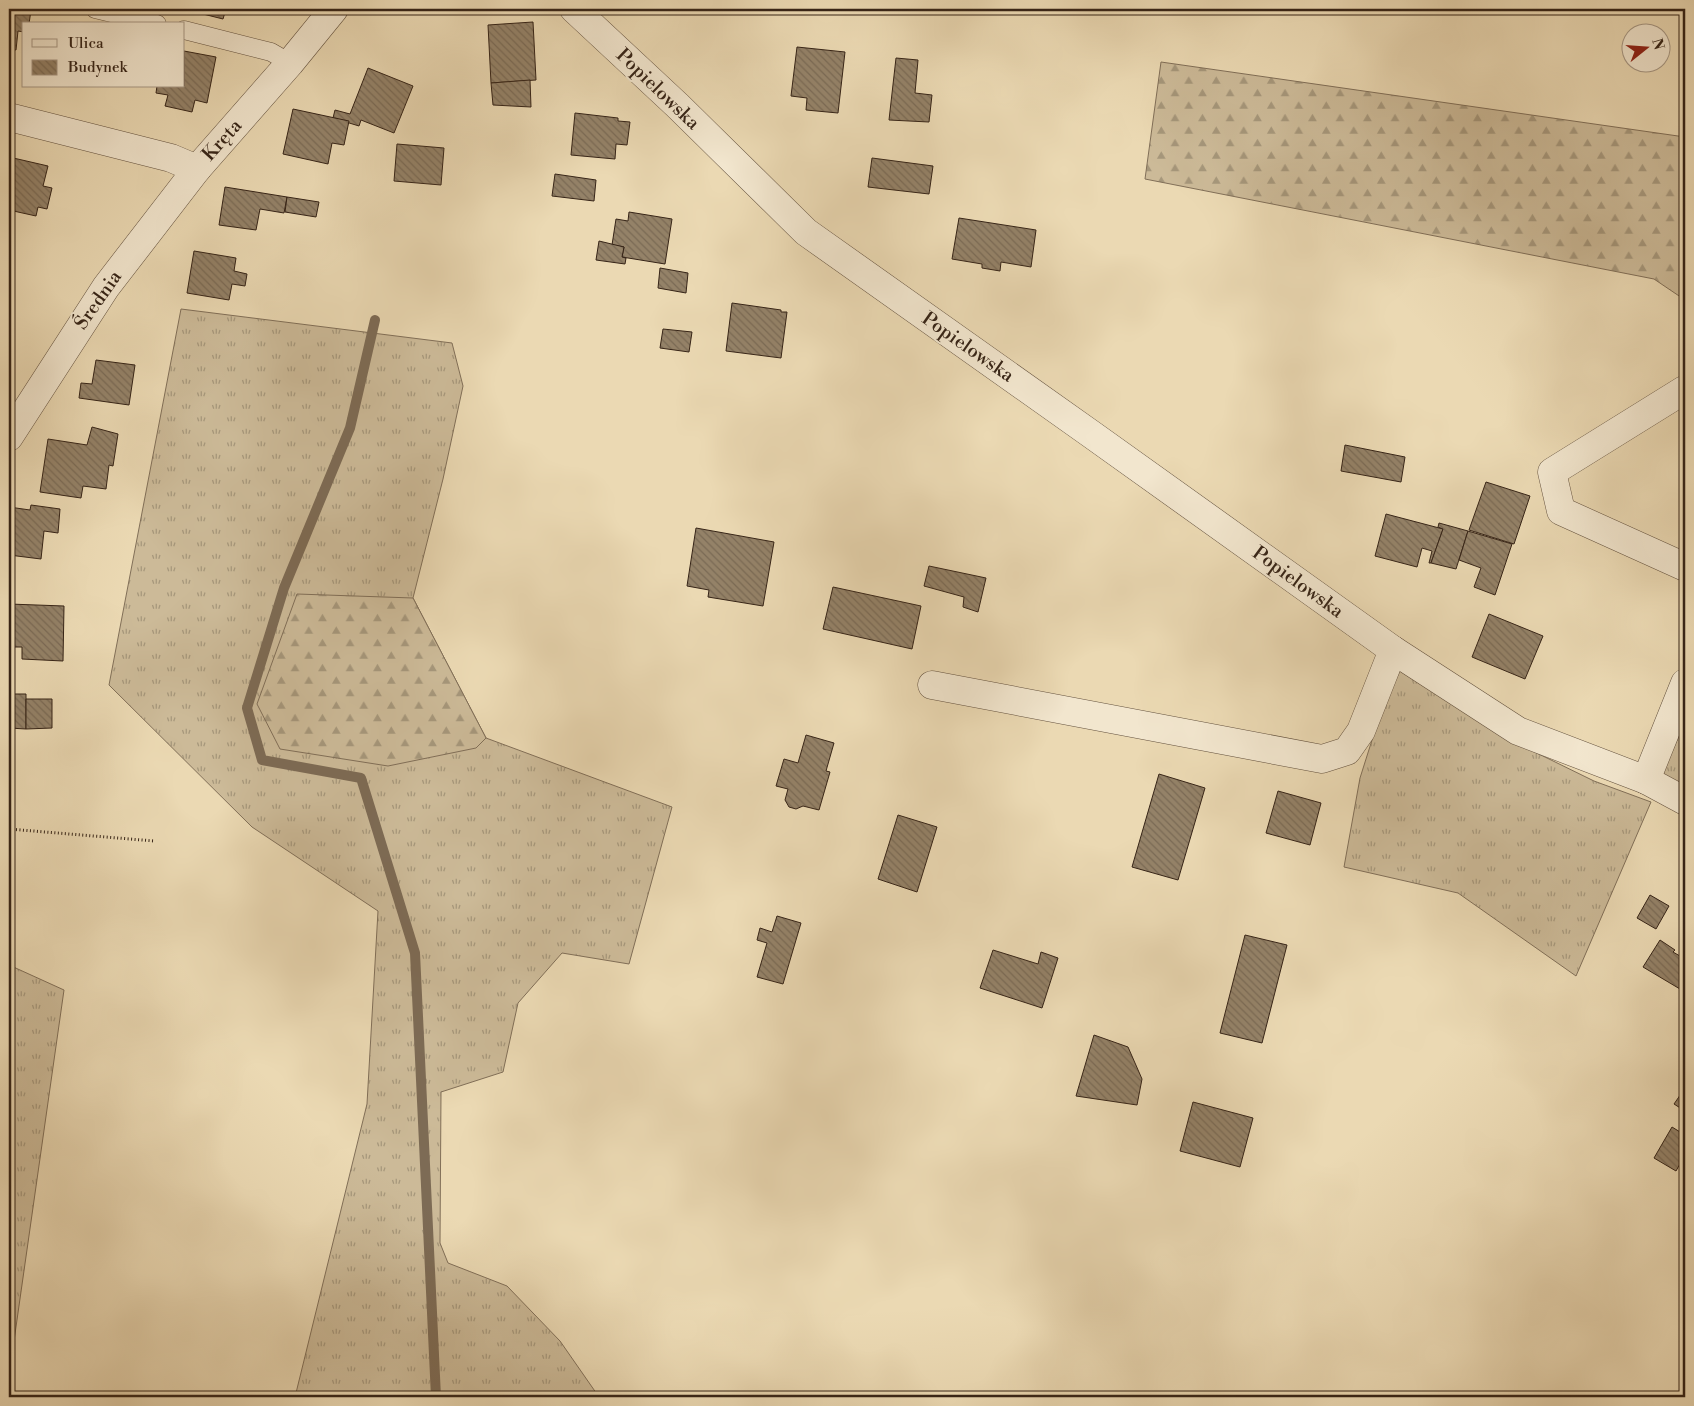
<svg xmlns="http://www.w3.org/2000/svg" width="1694" height="1406" font-family="'Libre Bodoni',serif">
  <style>
    .grass { fill: url(#grass-tufts); stroke: #816f58 }
    .forest { fill: url(#forest-firs); stroke: #816f58 }
    .lines { fill: none; stroke-linecap: round; stroke-linejoin: round }
    .stream { stroke: #7d6b55; stroke-width: 10 }
    .building { fill: url(#building-back-hatch); stroke: #362417 }
    .lane-casing { stroke: #63513e; stroke-width: 19 }
    .street-casing { stroke: #63513e; stroke-width: 29 }
    .path { stroke: #362417; stroke-width: 3; stroke-dasharray: 1 2.5; stroke-linecap: butt }
    .lane { stroke: #f2e6ce; stroke-width: 18 }
    .street { stroke: #f2e6ce; stroke-width: 28 }
    .labels { text-anchor: middle; dominant-baseline: central; stroke-width: 4; stroke-linejoin: round; paint-order: stroke }
    .street-label { font-size: 19px; fill: #362417; stroke: #f2e6ce }
  </style>
  <defs>
    <pattern id="grass-tufts" width="24" height="20" patternUnits="userSpaceOnUse" patternTransform="scale(1.25)"><rect width="24" height="20" fill="#ccba98"/><path d="M3 7l-1-3M5 7V3M7 7l1-3M15 17l-1-3M17 17v-4M19 17l1-3" fill="none" stroke="#a6977b"/></pattern>
    <pattern id="forest-firs" width="22" height="20" patternUnits="userSpaceOnUse" patternTransform="scale(1.25)"><rect width="22" height="20" fill="#ccba98"/><path d="M5 1l3.5 6h-7zM16 11l3.5 6h-7z" fill="#a6977b"/></pattern>
    <pattern id="building-back-hatch" width="6" height="6" patternUnits="userSpaceOnUse" patternTransform="scale(1.25)"><rect width="6" height="6" fill="#948268"/><path d="M-1 5l2 2M0 0l6 6M5-1l2 2" fill="none" stroke="#7a6a55"/></pattern>
  </defs>
  <rect width="100%" height="100%" fill="#ebd9b3"/>
  <filter id="stains"><feTurbulence type="fractalNoise" baseFrequency=".004" numOctaves="4"/><feColorMatrix values="0 0 0 0 .2 0 0 0 0 .09 0 0 0 0 .02 0 0 0 .5 -.17"/></filter>
  <radialGradient id="worn" r=".72"><stop offset=".6" stop-color="#630" stop-opacity="0"/><stop offset="1" stop-color="#630" stop-opacity=".3"/></radialGradient>
  <g class="grass">
    <path d="M 181,309 L 452,343 L 463,386 L 443,479 L 413,598 L 486,738 L 672,807 L 629,964 L 562,953 L 518,1003 L 503,1072 L 441,1092 L 440,1243 L 448,1263 L 507,1286 L 560,1341 L 599,1397 L 295,1397 L 367,1104 L 378,911 L 252,827 L 109,685 Z"/>
    <path d="M 1400,671 L 1502,736 L 1594,781 L 1651,802 L 1576,976 L 1458,893 L 1344,867 L 1360,778 L 1385,699 Z"/>
    <path d="M 1685,722 L 1685,787 L 1662,774 Z"/>
    <path d="M 9,965 L 64,990 L 9,1376 Z"/>
  </g>
  <g class="forest">
    <path d="M 1161,62 L 1685,137 L 1685,300 L 1654,279 L 1145,179 Z"/>
    <path d="M 297,594 L 413,598 L 486,738 L 476,748 L 388,766 L 280,749 L 257,704 Z"/>
  </g>
  <g class="lines">
    <path class="stream" d="M 375,320 L 350,428 L 284,588 L 247,708 L 262,760 L 361,778 L 415,953 L 436,1397"/>
  </g>
  <g class="building">
    <path d="M 9,9 L 31,10 L 29,24 L 24,24 L 24,32 L 18,31 L 16,50 L 9,49 Z"/>
    <path d="M 188,9 L 226,9 L 223,19 L 187,10 Z"/>
    <path d="M 533,22 L 536,80 L 491,83 L 488,25 Z"/>
    <path d="M 797,47 L 845,52 L 838,113 L 806,110 L 807,98 L 791,96 Z"/>
    <path d="M 184,51 L 216,57 L 207,103 L 195,100 L 192,112 L 165,106 L 168,95 L 156,93 L 157,86 L 184,86 Z"/>
    <path d="M 896,58 L 918,60 L 915,93 L 932,95 L 929,122 L 889,120 Z"/>
    <path d="M 368,68 L 413,86 L 394,133 L 361,120 L 359,126 L 333,118 L 335,110 L 350,114 Z"/>
    <path d="M 530,80 L 531,107 L 493,105 L 491,83 Z"/>
    <path d="M 293,109 L 349,121 L 344,145 L 332,143 L 328,164 L 283,154 Z"/>
    <path d="M 575,113 L 618,118 L 618,121 L 630,122 L 627,145 L 616,144 L 615,159 L 571,155 Z"/>
    <path d="M 397,144 L 444,148 L 441,185 L 394,181 Z"/>
    <path d="M 9,157 L 48,166 L 43,186 L 52,188 L 47,209 L 38,207 L 36,216 L 9,210 Z"/>
    <path d="M 872,158 L 933,166 L 929,194 L 868,187 Z"/>
    <path d="M 555,174 L 596,180 L 594,201 L 552,196 Z"/>
    <path d="M 225,187 L 287,197 L 284,213 L 260,209 L 256,230 L 219,225 Z"/>
    <path d="M 287,197 L 319,202 L 316,217 L 285,212 Z"/>
    <path d="M 629,212 L 672,219 L 665,264 L 622,257 L 624,247 L 612,245 L 616,219 L 628,221 Z"/>
    <path d="M 959,218 L 1036,230 L 1031,267 L 1001,262 L 1000,271 L 982,268 L 982,264 L 952,259 Z"/>
    <path d="M 599,241 L 624,247 L 622,257 L 626,258 L 625,264 L 596,260 Z"/>
    <path d="M 194,251 L 236,258 L 234,271 L 247,274 L 245,286 L 232,284 L 229,300 L 187,293 Z"/>
    <path d="M 660,268 L 688,273 L 686,293 L 658,288 Z"/>
    <path d="M 732,303 L 781,310 L 781,312 L 787,312 L 781,358 L 726,351 Z"/>
    <path d="M 663,329 L 692,332 L 689,352 L 660,348 Z"/>
    <path d="M 96,360 L 135,365 L 129,405 L 79,398 L 81,383 L 92,384 Z"/>
    <path d="M 92,427 L 118,434 L 113,466 L 109,465 L 106,489 L 83,486 L 81,498 L 40,492 L 48,439 L 87,445 Z"/>
    <path d="M 1345,445 L 1405,457 L 1401,482 L 1341,471 Z"/>
    <path d="M 1486,482 L 1530,496 L 1514,544 L 1469,530 Z"/>
    <path d="M 31,505 L 60,509 L 58,533 L 44,531 L 41,559 L 9,555 L 9,507 L 30,510 Z"/>
    <path d="M 1386,514 L 1443,529 L 1431,563 L 1429,563 L 1432,551 L 1422,548 L 1417,567 L 1375,556 Z"/>
    <path d="M 1439,523 L 1468,531 L 1456,569 L 1431,563 L 1443,529 L 1438,527 Z"/>
    <path d="M 696,528 L 774,542 L 763,606 L 708,597 L 709,590 L 687,586 Z"/>
    <path d="M 1468,531 L 1512,544 L 1495,595 L 1474,587 L 1481,568 L 1459,560 Z"/>
    <path d="M 929,566 L 986,578 L 978,612 L 963,607 L 964,597 L 924,586 Z"/>
    <path d="M 833,587 L 921,606 L 912,649 L 823,629 Z"/>
    <path d="M 9,604 L 64,606 L 63,661 L 22,659 L 22,647 L 9,647 Z"/>
    <path d="M 1489,614 L 1543,636 L 1525,679 L 1472,657 Z"/>
    <path d="M 9,694 L 26,694 L 26,729 L 9,728 Z"/>
    <path d="M 26,699 L 52,699 L 52,728 L 26,729 Z"/>
    <path d="M 806,735 L 834,743 L 826,771 L 830,772 L 819,810 L 803,806 L 796,809 L 789,807 L 785,800 L 788,789 L 776,786 L 784,759 L 798,763 Z"/>
    <path d="M 1159,774 L 1205,788 L 1178,880 L 1132,867 Z"/>
    <path d="M 1278,791 L 1321,803 L 1310,845 L 1266,833 Z"/>
    <path d="M 898,815 L 937,827 L 917,892 L 878,879 Z"/>
    <path d="M 1650,895 L 1669,906 L 1656,929 L 1637,918 Z"/>
    <path d="M 777,916 L 801,923 L 783,984 L 757,977 L 767,943 L 757,940 L 760,928 L 772,932 Z"/>
    <path d="M 1245,935 L 1287,945 L 1262,1043 L 1220,1033 Z"/>
    <path d="M 1660,940 L 1675,950 L 1673,952 L 1685,959 L 1685,992 L 1643,967 Z"/>
    <path d="M 993,950 L 1038,964 L 1041,952 L 1058,958 L 1042,1008 L 980,988 Z"/>
    <path d="M 1094,1035 L 1128,1047 L 1142,1079 L 1137,1105 L 1076,1096 Z"/>
    <path d="M 1685,1088 L 1685,1111 L 1674,1104 Z"/>
    <path d="M 1193,1102 L 1253,1118 L 1240,1167 L 1180,1151 Z"/>
    <path d="M 1672,1127 L 1685,1135 L 1685,1155 L 1676,1171 L 1654,1158 Z"/>
  </g>
  <g class="lines">
    <g class="lane-casing">
      <g id="lane">
        <path d="M 95,9 L 157,24"/>
        <path d="M 184,30 L 271,52 L 290,63"/>
      </g>
    </g>
    <g class="street-casing">
      <g id="street">
        <path d="M 574,9 L 678,106 L 806,232 L 1091,434 L 1393,650 L 1518,731 L 1646,780 L 1685,801"/>
        <path d="M 9,117 L 171,158 L 197,169"/>
        <path d="M 1684,390 L 1552,472 L 1561,511 L 1685,567"/>
        <path d="M 9,437 L 106,287 L 197,169 L 290,63 L 334,9"/>
        <path d="M 932,685 L 1322,759 L 1347,751 L 1361,731 L 1393,650"/>
        <path d="M 1646,780 L 1685,683"/>
      </g>
    </g>
    <path class="path" d="M 9,829 L 154,841"/>
    <use href="#lane" class="lane"/>
    <use href="#street" class="street"/>
  </g>
  <g class="labels">
    <g class="street-label">
      <text transform="translate(658 89) rotate(44)">Popielowska</text>
      <text transform="translate(222 140) rotate(-48)">Kręta</text>
      <text transform="translate(98 300) rotate(-55)">Średnia</text>
      <text transform="translate(968 347) rotate(35)">Popielowska</text>
      <text transform="translate(1298 582) rotate(36)">Popielowska</text>
    </g>
  </g>
  <rect width="1694" height="1406" fill="none" stroke="#ebd9b3" stroke-width="30"/>
  <rect x="10" y="10" width="1674" height="1386" fill="none" stroke="#362417" stroke-width="2.5"/>
  <rect x="15" y="15" width="1664" height="1376" fill="none" stroke="#362417"/>
  <rect x="22" y="22" width="162" height="65" fill="#f2e6ce" stroke="#a79885"/>
  <rect x="32" y="39" width="25" height="8" fill="#f2e6ce" stroke="#a79885"/>
  <text x="68" y="48" font-size="15" fill="#362417">Ulica</text>
  <rect x="32" y="60" width="25" height="15" fill="url(#building-back-hatch)" stroke="#a79885"/>
  <text x="68" y="72" font-size="15" fill="#362417">Budynek</text>
  <g transform="translate(1646 48) rotate(73)"><circle r="24" fill="#f2e6ce" stroke="#a79885"/>
  <path d="M0-4L9 19L0 12L-9 19Z" fill="#8f2418"/>
  <text y="-8" font-size="14" font-weight="bold" text-anchor="middle" fill="#362417">N</text>
  </g>
  <rect width="100%" height="100%" filter="url(#stains)"/>
  <rect width="100%" height="100%" fill="url(#worn)"/>
</svg>
